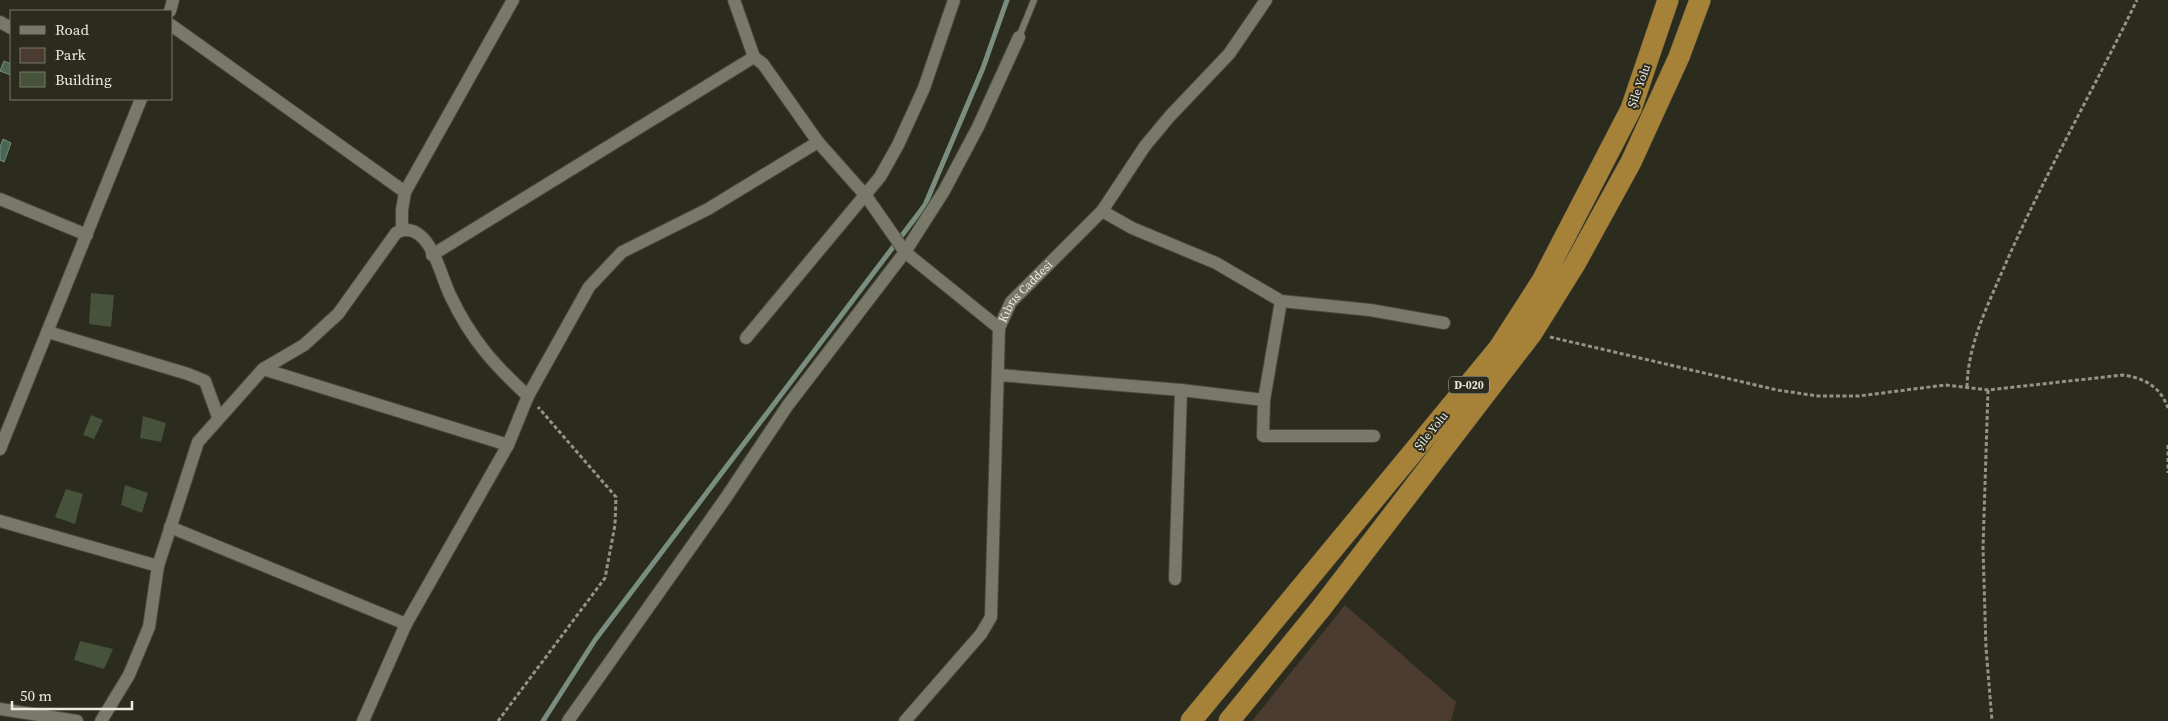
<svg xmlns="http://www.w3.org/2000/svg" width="2168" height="721" font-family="'Source Serif 4',serif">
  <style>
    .green { fill: #4c3b2f }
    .water { fill: #4a6654; stroke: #7a8e7f }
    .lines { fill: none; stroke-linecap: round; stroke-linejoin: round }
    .stream { stroke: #7a8e7f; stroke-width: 5 }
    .building { fill: #46533a }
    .service-casing { stroke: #48473c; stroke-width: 8 }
    .minor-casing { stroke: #48473c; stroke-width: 14 }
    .trunk-casing { stroke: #48473c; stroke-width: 22 }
    .path { stroke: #939388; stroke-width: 3; stroke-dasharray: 4 2.5; stroke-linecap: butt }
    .service { stroke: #797969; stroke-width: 6 }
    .minor { stroke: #797969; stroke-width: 12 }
    .trunk { stroke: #a68238; stroke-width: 21 }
    .labels { text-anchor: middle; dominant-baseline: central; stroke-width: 4; stroke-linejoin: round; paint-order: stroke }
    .shield { fill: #2b2b1e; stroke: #b1b1a8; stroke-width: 1 }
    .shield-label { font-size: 11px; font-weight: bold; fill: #ebebe3 }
    .street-label { font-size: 12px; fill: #ebebe3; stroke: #2b2b1e }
  </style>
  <rect width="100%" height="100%" fill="#2b2b1e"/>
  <path class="green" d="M 1345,605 L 1456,702 L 1451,721 L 1252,721 Z"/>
  <g class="water">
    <path d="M 4,61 L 11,64 L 11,75 L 0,71 Z"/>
    <path d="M 3,139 L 11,143 L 4,162 L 0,160 L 0,147 Z"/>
  </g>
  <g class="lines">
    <path class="stream" d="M 543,721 L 595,640 L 925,205 L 983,68 L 1007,0"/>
  </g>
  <g class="building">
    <path d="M 91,293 L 114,295 L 111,327 L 89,324 Z"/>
    <path d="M 91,415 L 103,420 L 94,439 L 83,435 Z"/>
    <path d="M 143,416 L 166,423 L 161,442 L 140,438 Z"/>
    <path d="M 125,485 L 148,493 L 142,513 L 121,505 Z"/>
    <path d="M 66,489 L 83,494 L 75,524 L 55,517 Z"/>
    <path d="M 80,641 L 113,649 L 104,669 L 74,660 Z"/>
  </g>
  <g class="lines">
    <g class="service-casing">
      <path id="service" d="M 1019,37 L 1034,0"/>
    </g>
    <g class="minor-casing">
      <g id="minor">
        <path d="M 734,0 L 754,57 L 763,64 L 818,142 L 866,196 L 905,252 L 999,328"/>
        <path d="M 170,11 L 173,0"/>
        <path d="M 0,22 L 11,28"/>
        <path d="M 171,25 L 405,192"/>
        <path d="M 0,199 L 87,235"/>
        <path d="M 1102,211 L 1132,228 L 1216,263 L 1281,301 L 1370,310 L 1444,323"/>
        <path d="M 402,229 L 402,210 L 405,192 L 513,0"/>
        <path d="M 432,255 L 754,57"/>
        <path d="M 1281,301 L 1264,400 L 1263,436 L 1374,436"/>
        <path d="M 48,332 L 188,374 L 205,381 L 218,417"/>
        <path d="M 746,338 L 880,177 L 898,145 L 924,88 L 954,0"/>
        <path d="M 263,369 L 508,445"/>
        <path d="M 999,375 L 1181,390 L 1264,400"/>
        <path d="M 0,449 L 141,99"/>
        <path d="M 0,521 L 158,566"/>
        <path d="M 170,527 L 406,624"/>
        <path d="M 1175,579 L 1181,390"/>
        <path d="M 0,709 L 77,721"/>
        <path d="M 101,721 L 129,675 L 149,627 L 158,566 L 198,442 L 263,369 L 304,345 L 338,314 L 396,233 C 406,227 415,230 423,238 C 437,253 442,279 451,297 C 471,339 494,365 528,396"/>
        <path d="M 363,721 L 406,624 L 508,445 L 528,396 L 589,287 L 622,252 L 708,209 L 818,142"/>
        <path d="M 568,721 L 725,499 L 788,405 L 905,252 L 944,191 L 978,127 L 1019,37"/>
        <path id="s1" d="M 905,721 L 981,634 L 991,617 L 999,328 L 1011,302 L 1102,211 L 1145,146 L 1170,116 L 1229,54 L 1266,0"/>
      </g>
    </g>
    <g class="trunk-casing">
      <g id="trunk">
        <path d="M 1191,721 L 1499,348 L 1542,281 L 1631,109 L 1668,0"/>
        <path d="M 1229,721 L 1322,607 L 1532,333 L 1575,264 L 1631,162 L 1679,57 L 1700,0"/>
      </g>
    </g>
    <g class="path">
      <path d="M 1550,337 L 1777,390 L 1818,396 L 1859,396 L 1945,385 L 1988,390 L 2123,375 C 2144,378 2160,386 2168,408"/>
      <path d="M 1967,387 C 1968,345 1986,309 2002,272 C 2042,179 2093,91 2137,0"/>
      <path d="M 1988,390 L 1983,548 L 1986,648 L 1992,721"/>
      <path d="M 2168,445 L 2168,473"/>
      <path d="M 498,721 L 605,578 L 615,525 L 616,497 L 538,407"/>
    </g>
    <use href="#service" class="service"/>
    <use href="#minor" class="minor"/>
    <use href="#trunk" class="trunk"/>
  </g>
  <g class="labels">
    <rect class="shield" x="1449" y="376.5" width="40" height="17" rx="4"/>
    <g class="shield-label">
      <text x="1469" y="385">D-020</text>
    </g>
    <g class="street-label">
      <text transform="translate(1639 86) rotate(-70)">Şile Yolu</text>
      <text stroke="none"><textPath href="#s1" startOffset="470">Kıbrıs Caddesi</textPath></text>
      <text transform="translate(1431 431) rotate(-51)">Şile Yolu</text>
    </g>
  </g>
  <rect x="10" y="10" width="162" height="90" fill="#2b2b1e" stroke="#78786d"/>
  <rect x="20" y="26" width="25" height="8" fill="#797969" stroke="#78786d"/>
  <text x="55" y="35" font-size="15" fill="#ebebe3">Road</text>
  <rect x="20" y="48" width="25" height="15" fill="#4c3b2f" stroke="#78786d"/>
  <text x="55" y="60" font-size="15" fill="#ebebe3">Park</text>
  <rect x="20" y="72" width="25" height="15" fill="#46533a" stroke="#78786d"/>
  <text x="55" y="85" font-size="15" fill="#ebebe3">Building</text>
  <path d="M12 701v8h120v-8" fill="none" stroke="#ebebe3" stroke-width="2.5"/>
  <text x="20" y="701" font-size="15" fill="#ebebe3" stroke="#2b2b1e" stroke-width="4" paint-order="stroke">50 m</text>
</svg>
